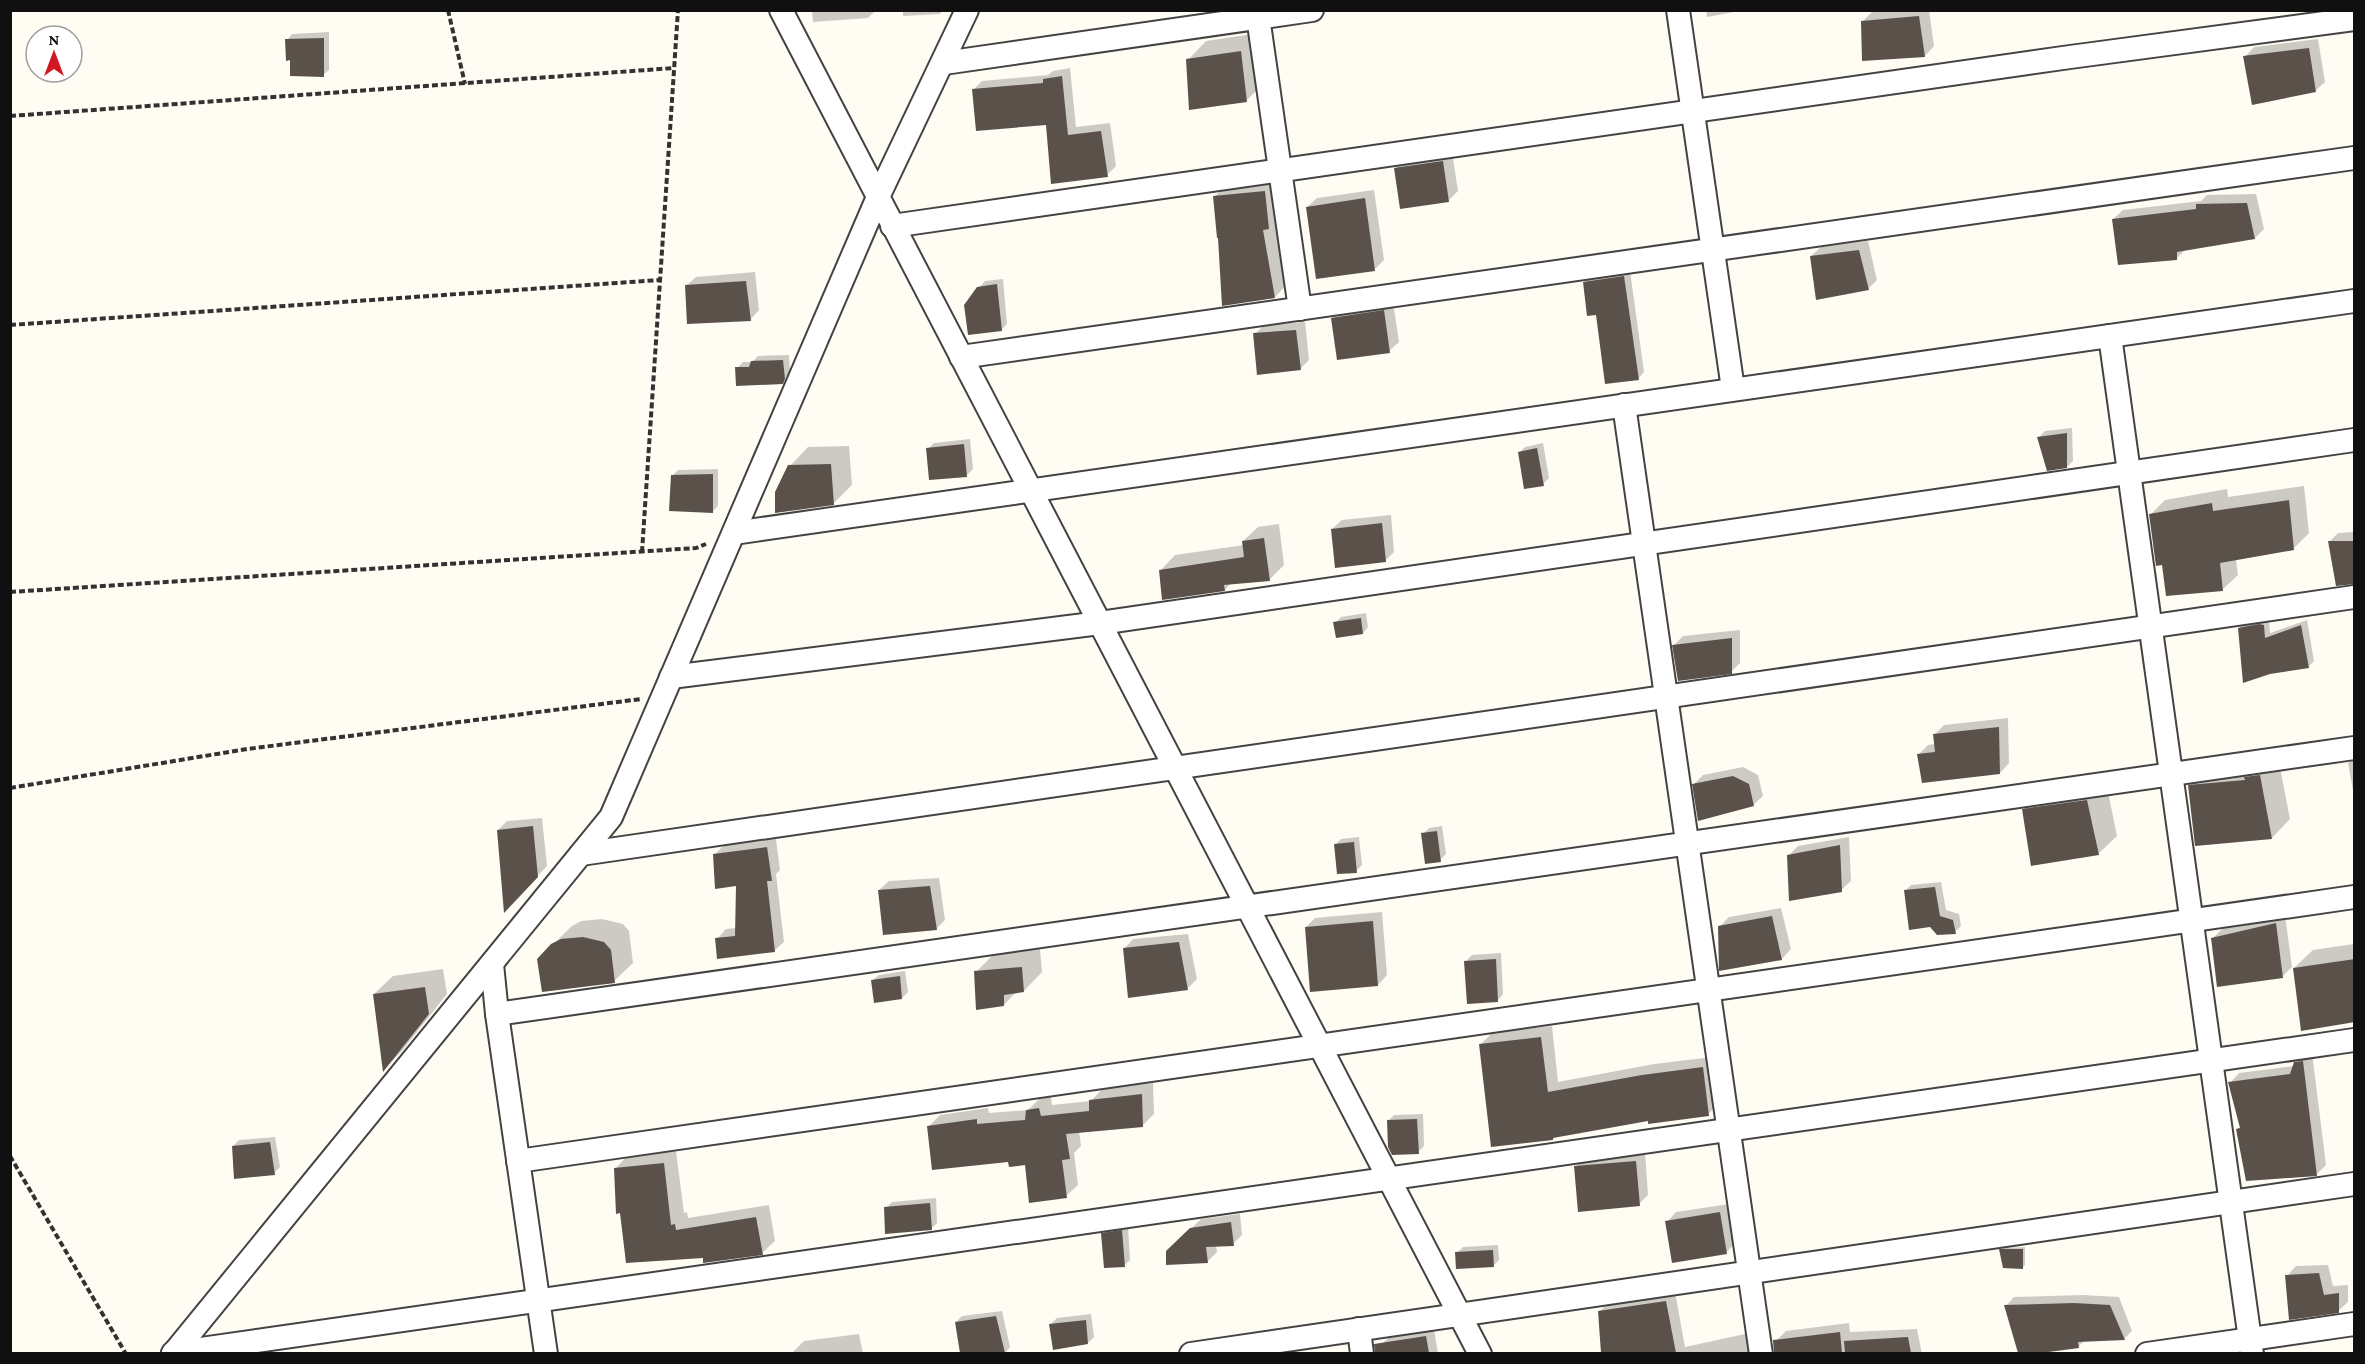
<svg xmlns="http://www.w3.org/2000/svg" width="2365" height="1364" font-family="'Crimson Pro',serif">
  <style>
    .shadow { fill: #0003 }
    .building { fill: #5a514b }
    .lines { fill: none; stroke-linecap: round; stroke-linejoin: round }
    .minor-casing { stroke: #434343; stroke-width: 26 }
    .path { stroke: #323232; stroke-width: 4; stroke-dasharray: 6 3; stroke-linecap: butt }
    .minor { stroke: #fff; stroke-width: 22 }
  </style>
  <rect width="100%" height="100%" fill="#fffdf3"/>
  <g class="shadow">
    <path d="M 812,10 L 876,10 L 868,18 L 813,22 Z"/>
    <path d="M 903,10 L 943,10 L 940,14 L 903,16 Z"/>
    <path d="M 1706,10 L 1745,10 L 1707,17 Z"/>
    <path d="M 1892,10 L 1929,10 L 1934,46 L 1925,56 L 1862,22 L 1872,12 Z"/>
    <path d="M 329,32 L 329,70 L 323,75 L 287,40 L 292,34 Z"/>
    <path d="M 1259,33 L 1265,82 L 1246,101 L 1188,60 L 1206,41 Z"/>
    <path d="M 2318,39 L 2325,82 L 2315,91 L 2245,57 L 2254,47 Z"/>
    <path d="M 1070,68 L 1076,127 L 1110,123 L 1116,166 L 1107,175 L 1047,123 L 974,89 L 982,81 L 1048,75 L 1053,71 Z"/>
    <path d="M 1452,152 L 1458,191 L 1448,201 L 1396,168 L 1405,159 Z"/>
    <path d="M 1283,173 L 1293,278 L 1275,297 L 1215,196 L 1233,178 Z"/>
    <path d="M 1374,190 L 1384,260 L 1375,269 L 1317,277 L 1307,207 L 1317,198 Z"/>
    <path d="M 2256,194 L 2264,229 L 2255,238 L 2185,250 L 2176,259 L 2113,219 L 2123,210 L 2201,201 L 2207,195 Z"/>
    <path d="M 1868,241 L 1877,280 L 1868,289 L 1811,256 L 1821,247 Z"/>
    <path d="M 1630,271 L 1644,372 L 1639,378 L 1585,282 L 1591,276 Z"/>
    <path d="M 755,272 L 759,310 L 750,320 L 686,286 L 696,277 Z"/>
    <path d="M 1003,279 L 1007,324 L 1001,330 L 979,288 L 985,281 Z"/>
    <path d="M 1393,302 L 1399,342 L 1389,351 L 1333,318 L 1342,309 Z"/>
    <path d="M 1305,322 L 1309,360 L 1300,369 L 1255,334 L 1264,325 Z"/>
    <path d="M 789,355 L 790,372 L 782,382 L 737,368 L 743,362 L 752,362 L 758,356 Z"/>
    <path d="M 2072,428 L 2073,461 L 2067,467 L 2039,437 L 2045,431 Z"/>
    <path d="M 970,439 L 973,469 L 967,475 L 928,449 L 934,443 Z"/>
    <path d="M 1543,443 L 1549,478 L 1543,484 L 1519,453 L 1525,447 Z"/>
    <path d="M 849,446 L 852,485 L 833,504 L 790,466 L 808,447 Z"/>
    <path d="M 718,469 L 718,506 L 712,512 L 672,476 L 678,470 Z"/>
    <path d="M 2304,486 L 2309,533 L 2294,548 L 2236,559 L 2238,575 L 2223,589 L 2163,564 L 2150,515 L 2165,500 L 2227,489 L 2228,497 Z"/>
    <path d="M 1391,515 L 1394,552 L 1385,561 L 1332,529 L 1342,520 Z"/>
    <path d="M 1279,524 L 1284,565 L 1270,579 L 1231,583 L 1225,590 L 1161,570 L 1175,555 L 1244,545 L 1243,541 L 1258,527 Z"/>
    <path d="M 2354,532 L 2354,583 L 2329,542 L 2338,533 Z"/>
    <path d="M 1366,613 L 1368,627 L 1363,633 L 1335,623 L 1341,617 Z"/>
    <path d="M 2269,620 L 2270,633 L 2307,620 L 2314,661 L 2309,666 L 2239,628 L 2245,622 Z"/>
    <path d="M 1740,630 L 1740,663 L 1731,672 L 1674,645 L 1683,636 Z"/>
    <path d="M 2008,718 L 2009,763 L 2000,773 L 1919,754 L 1928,745 L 1935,744 L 1935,734 L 1944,725 Z"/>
    <path d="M 2278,757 L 2290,819 L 2272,838 L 2189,786 L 2208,767 Z"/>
    <path d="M 2354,757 L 2354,789 L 2353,790 L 2348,763 Z"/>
    <path d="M 1743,767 L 1758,775 L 1763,796 L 1753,805 L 1694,784 L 1703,775 Z"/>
    <path d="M 2106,782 L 2117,836 L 2098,854 L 2023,810 L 2042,791 Z"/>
    <path d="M 542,818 L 547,866 L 505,910 L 498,830 L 507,821 Z"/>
    <path d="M 1442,826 L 1446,854 L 1440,860 L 1423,834 L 1429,828 Z"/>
    <path d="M 1359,837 L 1362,865 L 1356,871 L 1335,845 L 1341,839 Z"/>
    <path d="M 1849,837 L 1851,881 L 1841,890 L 1789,855 L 1798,846 Z"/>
    <path d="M 776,839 L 780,870 L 776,874 L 784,942 L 774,951 L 717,939 L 726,929 L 736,928 L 737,884 L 715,854 L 724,845 Z"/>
    <path d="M 939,878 L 945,920 L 936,929 L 879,890 L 889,881 Z"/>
    <path d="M 1941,882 L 1946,910 L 1959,914 L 1961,926 L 1955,932 L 1905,891 L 1911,885 Z"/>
    <path d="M 1781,908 L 1791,949 L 1782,959 L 1719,927 L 1729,917 Z"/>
    <path d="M 1382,912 L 1387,975 L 1378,985 L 1306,927 L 1315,918 Z"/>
    <path d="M 2285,915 L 2292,967 L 2283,976 L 2212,939 L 2222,929 Z"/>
    <path d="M 602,919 L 623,924 L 629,931 L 633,963 L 614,981 L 538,959 L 572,926 L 581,921 Z"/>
    <path d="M 1188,934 L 1197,979 L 1188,988 L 1124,949 L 1133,939 Z"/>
    <path d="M 2354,944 L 2354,1021 L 2294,968 L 2313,950 Z"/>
    <path d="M 1040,949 L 1042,972 L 1024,991 L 1017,991 L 1004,1005 L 976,972 L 995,953 Z"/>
    <path d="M 1501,953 L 1503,994 L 1498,1000 L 1466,961 L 1472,955 Z"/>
    <path d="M 443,969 L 447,994 L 401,1052 L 384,1069 L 374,994 L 393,976 Z"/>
    <path d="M 905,971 L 908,992 L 902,998 L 873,980 L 879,975 Z"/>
    <path d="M 1552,1026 L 1558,1082 L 1654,1064 L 1713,1057 L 1719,1104 L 1708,1114 L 1649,1119 L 1556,1136 L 1553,1139 L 1481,1044 L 1492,1033 Z"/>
    <path d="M 2312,1053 L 2326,1165 L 2317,1174 L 2238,1129 L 2241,1127 L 2230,1083 L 2239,1073 L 2294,1066 L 2305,1054 Z"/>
    <path d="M 1153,1083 L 1154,1114 L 1143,1125 L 1079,1131 L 1081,1146 L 1074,1153 L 1078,1185 L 1066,1196 L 1026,1164 L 1009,1160 L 928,1127 L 940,1115 L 988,1108 L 989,1113 L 1028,1110 L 1039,1099 L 1051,1097 L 1052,1105 L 1091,1101 L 1102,1089 Z"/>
    <path d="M 1423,1114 L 1424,1146 L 1418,1152 L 1388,1121 L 1394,1115 Z"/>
    <path d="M 275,1137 L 280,1167 L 274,1173 L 233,1146 L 239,1140 Z"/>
    <path d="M 676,1151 L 684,1213 L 687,1212 L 688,1218 L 769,1205 L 775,1241 L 762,1253 L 627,1261 L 616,1168 L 628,1155 Z"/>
    <path d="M 1645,1152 L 1648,1195 L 1639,1204 L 1576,1167 L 1585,1157 Z"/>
    <path d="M 936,1198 L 937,1223 L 931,1229 L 886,1208 L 892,1202 Z"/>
    <path d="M 1729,1204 L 1735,1243 L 1726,1253 L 1667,1222 L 1676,1212 Z"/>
    <path d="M 1240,1214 L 1242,1235 L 1233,1244 L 1216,1245 L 1217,1252 L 1208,1261 L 1168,1251 L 1201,1219 Z"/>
    <path d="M 1128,1225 L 1130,1260 L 1124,1266 L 1103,1234 L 1109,1228 Z"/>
    <path d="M 1498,1245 L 1499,1260 L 1493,1266 L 1457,1253 L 1463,1247 Z"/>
    <path d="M 2025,1247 L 2025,1265 L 2022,1268 L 2001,1250 L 2003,1248 Z"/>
    <path d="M 2328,1265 L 2333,1286 L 2348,1285 L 2348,1302 L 2338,1311 L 2287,1276 L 2296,1266 Z"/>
    <path d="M 1675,1292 L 1685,1347 L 1754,1332 L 1757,1354 L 1603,1354 L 1600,1311 L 1609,1302 Z"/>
    <path d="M 2083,1295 L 2119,1297 L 2132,1331 L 2124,1339 L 2085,1340 L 2078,1347 L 2020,1354 L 2006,1306 L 2014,1297 Z"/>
    <path d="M 1002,1311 L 1010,1347 L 1005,1353 L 1000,1354 L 961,1354 L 956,1322 L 962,1316 Z"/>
    <path d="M 1091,1314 L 1094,1337 L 1088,1343 L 1051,1324 L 1057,1318 Z"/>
    <path d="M 1849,1323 L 1850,1332 L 1917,1329 L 1922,1354 L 1778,1354 L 1777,1340 L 1786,1331 Z"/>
    <path d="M 1434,1329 L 1438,1354 L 1384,1354 L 1383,1343 L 1391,1335 Z"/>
    <path d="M 859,1334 L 863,1354 L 791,1354 L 804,1341 Z"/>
  </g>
  <g class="building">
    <path d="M 1919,16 L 1925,57 L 1862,61 L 1861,21 Z"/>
    <path d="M 324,38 L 324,77 L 290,76 L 290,60 L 286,61 L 285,39 Z"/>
    <path d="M 2309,48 L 2316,92 L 2252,105 L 2243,56 Z"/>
    <path d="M 1241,51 L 1247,102 L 1189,110 L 1186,59 Z"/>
    <path d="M 1062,76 L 1068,135 L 1101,131 L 1108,177 L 1051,184 L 1046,125 L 976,131 L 972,89 L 1043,83 L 1043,79 Z"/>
    <path d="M 1443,161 L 1449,202 L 1400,209 L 1394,168 Z"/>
    <path d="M 1265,191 L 1269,229 L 1263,230 L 1275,298 L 1222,306 L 1218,238 L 1217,238 L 1213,196 Z"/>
    <path d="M 1365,198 L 1375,271 L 1316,279 L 1306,207 Z"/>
    <path d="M 2247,203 L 2255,239 L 2177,252 L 2177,260 L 2118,265 L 2112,219 L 2196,209 L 2196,204 Z"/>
    <path d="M 1859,250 L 1869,290 L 1816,300 L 1810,256 Z"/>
    <path d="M 1624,276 L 1639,380 L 1605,384 L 1596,315 L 1587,316 L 1583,282 Z"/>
    <path d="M 746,281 L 751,321 L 687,324 L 685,285 Z"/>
    <path d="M 997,284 L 1002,331 L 968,335 L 964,305 L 977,287 Z"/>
    <path d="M 1384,310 L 1390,353 L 1337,360 L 1331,318 Z"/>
    <path d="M 1296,330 L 1301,370 L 1257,375 L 1253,333 Z"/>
    <path d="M 783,360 L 785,379 L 783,384 L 736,386 L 735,367 L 749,367 L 751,361 Z"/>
    <path d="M 2067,433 L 2067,468 L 2047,471 L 2037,437 Z"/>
    <path d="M 964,444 L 967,477 L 929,480 L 926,448 Z"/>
    <path d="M 1537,448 L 1544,486 L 1524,489 L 1518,452 Z"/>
    <path d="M 831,464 L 834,505 L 775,513 L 775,492 L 788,465 Z"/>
    <path d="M 713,474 L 713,513 L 669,511 L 671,475 Z"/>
    <path d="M 2289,500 L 2294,550 L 2220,563 L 2223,591 L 2166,596 L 2162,565 L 2156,566 L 2149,514 L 2212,503 L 2213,511 Z"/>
    <path d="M 1382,523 L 1386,562 L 1335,568 L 1331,529 Z"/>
    <path d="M 1264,538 L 1270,581 L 1224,585 L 1225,591 L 1162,600 L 1159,570 L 1244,557 L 1242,541 Z"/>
    <path d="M 2328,541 L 2355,541 L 2355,584 L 2336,586 Z"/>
    <path d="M 1361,618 L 1363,634 L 1336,638 L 1333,622 Z"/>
    <path d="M 2259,624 L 2264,625 L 2265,638 L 2301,625 L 2309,668 L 2270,674 L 2243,683 L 2238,628 Z"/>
    <path d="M 1732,638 L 1732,674 L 1678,681 L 1672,645 Z"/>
    <path d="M 1999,727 L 2000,774 L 1922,783 L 1917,754 L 1935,752 L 1933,734 Z"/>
    <path d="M 2260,775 L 2272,839 L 2195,846 L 2188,785 L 2245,780 L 2244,777 Z"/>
    <path d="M 1733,776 L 1749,784 L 1754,806 L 1698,821 L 1692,784 Z"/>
    <path d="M 2087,800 L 2099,855 L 2031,866 L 2022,809 Z"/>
    <path d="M 533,826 L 538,877 L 504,913 L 497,830 Z"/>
    <path d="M 1437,831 L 1441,862 L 1425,864 L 1421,833 Z"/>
    <path d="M 1354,842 L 1357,873 L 1337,874 L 1334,844 Z"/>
    <path d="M 1840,845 L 1842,892 L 1789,901 L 1787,855 Z"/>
    <path d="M 767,847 L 772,881 L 767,881 L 775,952 L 717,959 L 715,938 L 735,936 L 736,886 L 715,889 L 713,854 Z"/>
    <path d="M 930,886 L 937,930 L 883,935 L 878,890 Z"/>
    <path d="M 1935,887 L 1940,916 L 1953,920 L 1956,934 L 1937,935 L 1930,927 L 1909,930 L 1904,890 Z"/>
    <path d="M 1772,916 L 1782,960 L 1719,971 L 1718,926 Z"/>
    <path d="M 1373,921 L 1378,986 L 1310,992 L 1305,927 Z"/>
    <path d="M 2276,923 L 2283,978 L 2217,987 L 2211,938 Z"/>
    <path d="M 583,937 L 604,942 L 611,950 L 615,983 L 542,992 L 537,959 L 551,944 L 561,939 Z"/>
    <path d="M 1179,942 L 1188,990 L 1128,998 L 1123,948 Z"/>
    <path d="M 1496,959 L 1498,1002 L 1467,1004 L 1464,961 Z"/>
    <path d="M 2355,959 L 2355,1022 L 2301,1031 L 2293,968 Z"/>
    <path d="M 1022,967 L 1024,992 L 1004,995 L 1004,1006 L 976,1010 L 974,971 Z"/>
    <path d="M 900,976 L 902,999 L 874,1003 L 871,980 Z"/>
    <path d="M 425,987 L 429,1014 L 383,1072 L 373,994 Z"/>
    <path d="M 1541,1037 L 1548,1092 L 1642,1075 L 1703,1067 L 1709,1116 L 1648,1124 L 1648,1121 L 1553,1138 L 1553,1140 L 1491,1147 L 1479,1044 Z"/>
    <path d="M 2303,1061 L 2317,1176 L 2246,1181 L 2236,1129 L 2240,1128 L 2228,1082 L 2290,1074 L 2294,1062 Z"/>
    <path d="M 1142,1094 L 1143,1127 L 1066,1134 L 1070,1159 L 1062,1160 L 1067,1198 L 1029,1203 L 1025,1165 L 1009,1167 L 1008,1162 L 932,1170 L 927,1126 L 977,1119 L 977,1124 L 1025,1120 L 1026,1110 L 1039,1108 L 1041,1116 L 1089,1111 L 1089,1100 Z"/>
    <path d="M 1417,1119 L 1419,1154 L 1392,1155 L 1388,1147 L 1387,1120 Z"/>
    <path d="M 270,1142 L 275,1175 L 234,1179 L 232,1146 Z"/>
    <path d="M 1636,1161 L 1640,1206 L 1578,1212 L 1574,1166 Z"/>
    <path d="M 664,1163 L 671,1225 L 675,1224 L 676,1230 L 756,1217 L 763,1255 L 703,1263 L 703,1258 L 626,1263 L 620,1213 L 616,1214 L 614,1168 Z"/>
    <path d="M 930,1203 L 932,1230 L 885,1234 L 884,1207 Z"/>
    <path d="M 1720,1212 L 1727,1254 L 1672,1263 L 1665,1221 Z"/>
    <path d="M 1231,1222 L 1234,1246 L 1206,1247 L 1208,1263 L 1166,1265 L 1166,1251 L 1190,1228 Z"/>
    <path d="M 1122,1230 L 1125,1267 L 1104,1268 L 1101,1233 Z"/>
    <path d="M 1999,1249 L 2023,1249 L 2023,1269 L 2003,1268 Z"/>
    <path d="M 1493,1250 L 1494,1267 L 1456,1269 L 1455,1252 Z"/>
    <path d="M 2319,1273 L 2324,1295 L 2339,1293 L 2339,1313 L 2289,1320 L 2285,1275 Z"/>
    <path d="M 1666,1301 L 1676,1353 L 1601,1353 L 1598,1311 Z"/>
    <path d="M 2074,1303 L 2110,1305 L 2125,1340 L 2078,1342 L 2079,1348 L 2041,1353 L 2018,1353 L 2004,1305 Z"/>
    <path d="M 996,1316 L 1005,1353 L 960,1353 L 955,1322 Z"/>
    <path d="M 1086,1320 L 1088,1344 L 1053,1350 L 1049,1324 Z"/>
    <path d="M 1840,1332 L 1842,1353 L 1774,1353 L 1773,1340 Z"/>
    <path d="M 1426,1336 L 1429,1353 L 1375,1353 L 1374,1344 Z"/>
    <path d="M 1908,1337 L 1911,1353 L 1845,1353 L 1844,1341 Z"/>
  </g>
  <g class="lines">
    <g class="minor-casing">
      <g id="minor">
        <path d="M 781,10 L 1480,1354"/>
        <path d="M 1257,10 L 1300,309"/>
        <path d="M 1678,10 L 1733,389"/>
        <path d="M 944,63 L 1312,10"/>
        <path d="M 892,226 L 2070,57 L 2354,19"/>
        <path d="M 2110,336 L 2252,1354"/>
        <path d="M 961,357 L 2354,158"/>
        <path d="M 1624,405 L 1761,1354"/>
        <path d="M 734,533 L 2354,301"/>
        <path d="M 671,677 L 1100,623 L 2354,440"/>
        <path d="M 581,854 L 2354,597"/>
        <path d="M 492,964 L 497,1014 L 546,1354"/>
        <path d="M 497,1014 L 2354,748"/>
        <path d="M 518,1161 L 2354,897"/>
        <path d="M 1359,1329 L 1362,1354"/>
        <path d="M 173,1353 L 2354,1040"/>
        <path d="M 173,1354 L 611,817 L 878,197 L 967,10"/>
        <path d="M 1191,1354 L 2354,1184"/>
        <path d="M 2147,1354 L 2354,1324"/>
      </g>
    </g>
    <g class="path">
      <path d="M 448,10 L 465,84"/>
      <path d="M 10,116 L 674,68"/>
      <path d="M 10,325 L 660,280"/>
      <path d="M 642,552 L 678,10"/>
      <path d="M 10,592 L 696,548 L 706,544"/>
      <path d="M 10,788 L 247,749 L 641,699"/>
      <path d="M 10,1156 L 126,1354"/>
    </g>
    <use href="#minor" class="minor"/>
  </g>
  <rect width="2365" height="1364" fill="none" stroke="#101010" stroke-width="24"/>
  <g transform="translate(54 54)"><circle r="28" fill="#ffffff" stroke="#9f9f9f" stroke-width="1.5"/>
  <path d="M0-4.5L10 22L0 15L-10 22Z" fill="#d11721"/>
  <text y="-9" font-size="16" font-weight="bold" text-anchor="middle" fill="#101010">N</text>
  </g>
</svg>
